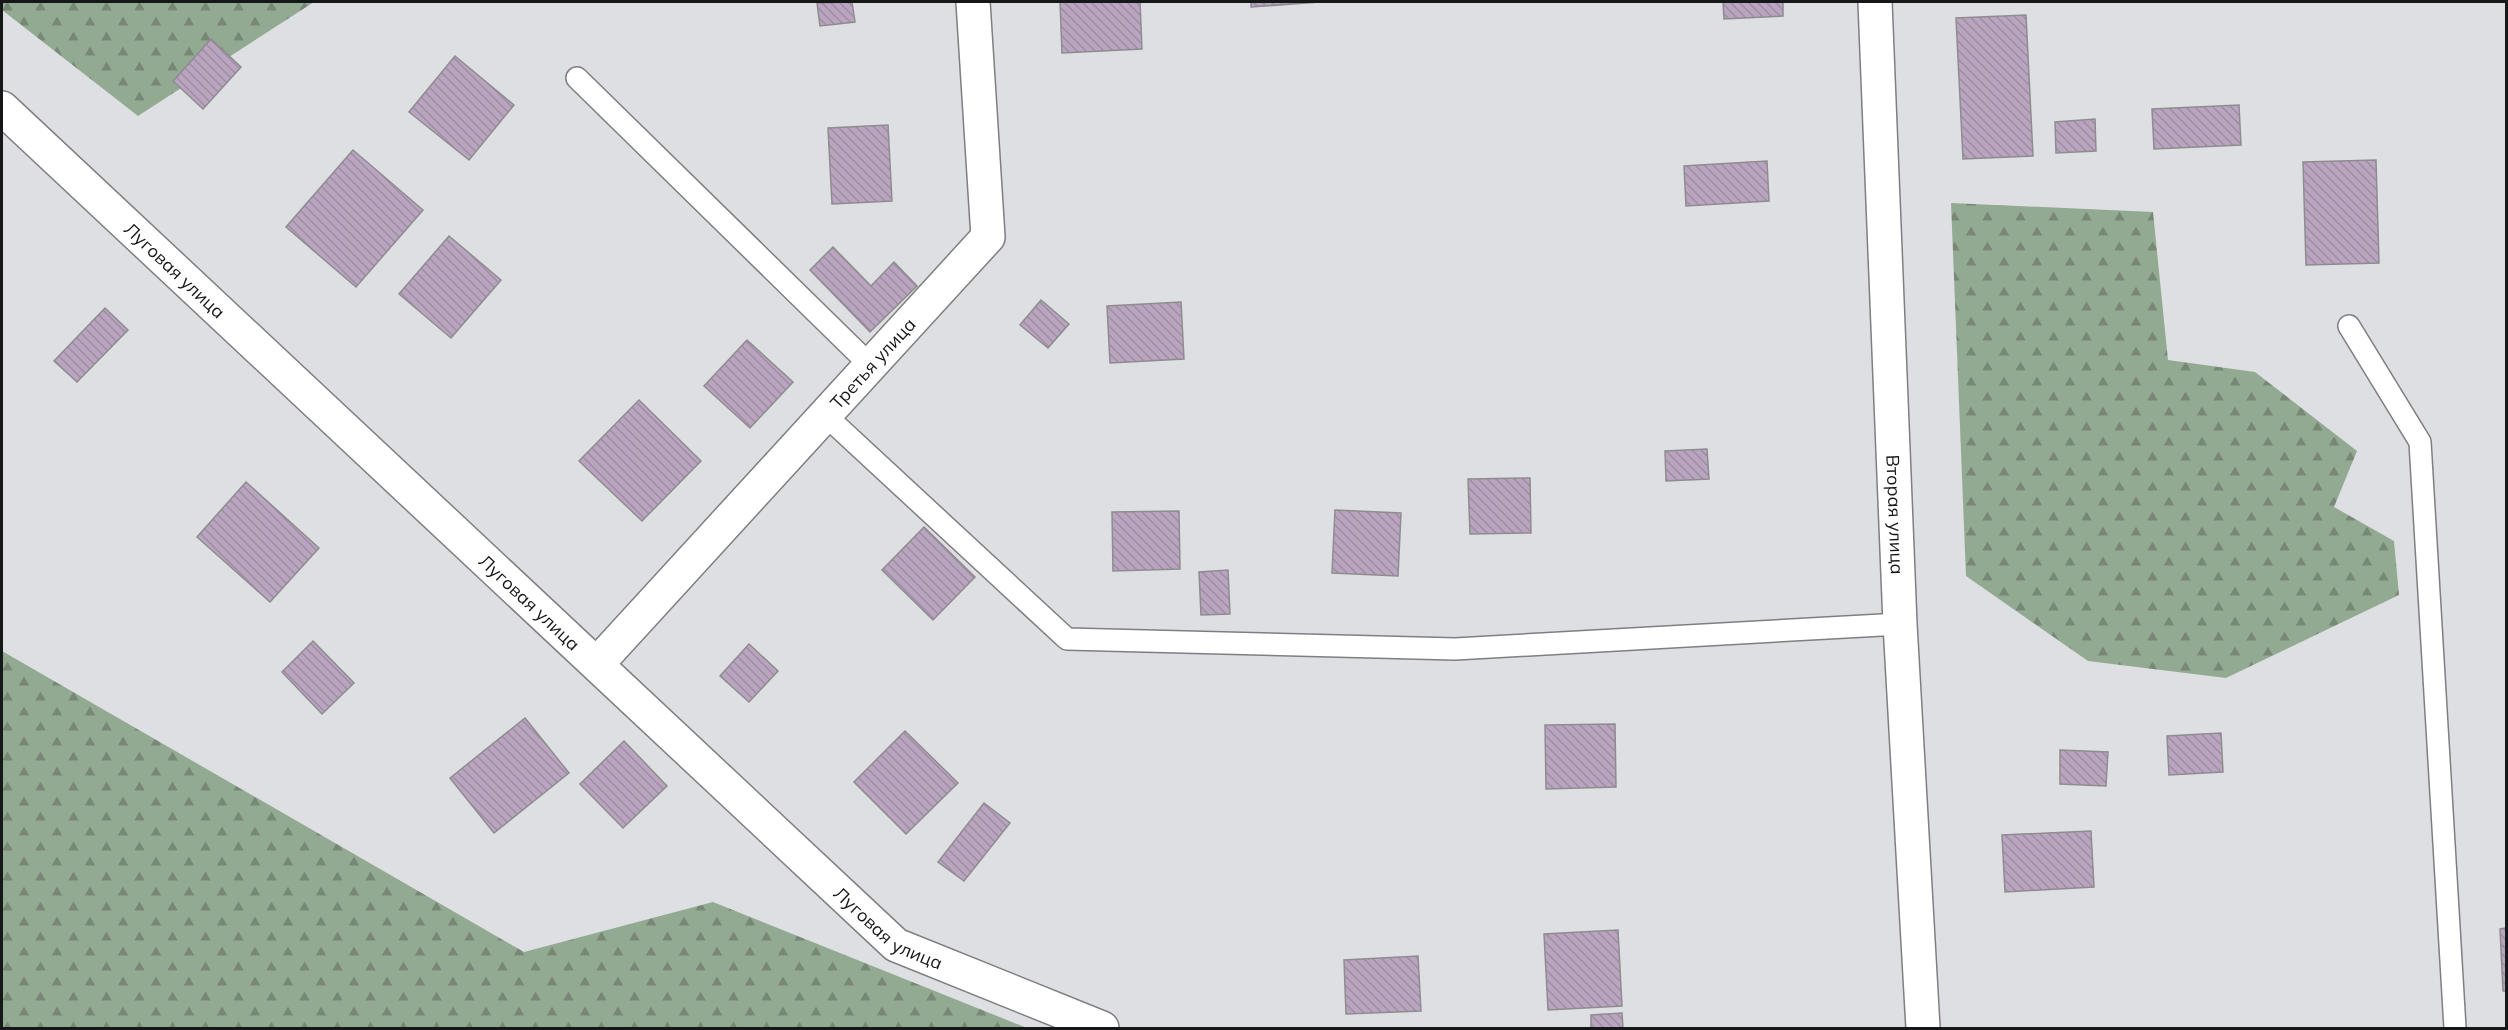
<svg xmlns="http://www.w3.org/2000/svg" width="2508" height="1030" font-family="Mulish,sans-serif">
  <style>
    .forest { fill: url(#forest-firs) }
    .building { fill: url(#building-back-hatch); stroke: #8e8c8f; stroke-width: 1.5 }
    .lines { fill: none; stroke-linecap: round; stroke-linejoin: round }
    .service-casing { stroke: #7f7f82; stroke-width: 24 }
    .minor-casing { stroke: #7f7f82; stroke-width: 36 }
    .service { stroke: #fff; stroke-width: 21 }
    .minor { stroke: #fff; stroke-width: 33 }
    .labels { text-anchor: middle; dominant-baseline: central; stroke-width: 4.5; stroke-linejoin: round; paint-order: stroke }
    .street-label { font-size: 18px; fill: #161718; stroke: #dedfe2 }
  </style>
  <defs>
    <pattern id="forest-firs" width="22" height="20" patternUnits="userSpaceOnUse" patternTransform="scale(1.5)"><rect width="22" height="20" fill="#93aa92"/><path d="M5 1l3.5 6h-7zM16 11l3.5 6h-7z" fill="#778976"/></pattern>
    <pattern id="building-back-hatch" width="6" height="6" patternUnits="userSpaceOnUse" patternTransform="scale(1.5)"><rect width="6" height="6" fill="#b9a5bf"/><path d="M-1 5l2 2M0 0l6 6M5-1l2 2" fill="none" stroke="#9e8da3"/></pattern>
  </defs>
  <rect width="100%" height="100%" fill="#dedfe2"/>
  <g class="forest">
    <path d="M 2,2 L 314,2 L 138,116 L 2,10 Z"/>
    <path d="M 1951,203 L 2153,212 L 2168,360 L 2255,372 L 2357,451 L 2334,507 L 2394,541 L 2399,595 L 2226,678 L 2088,661 L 1966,576 Z"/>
    <path d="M 2,651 L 524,952 L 713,902 L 1027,1028 L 2,1028 Z"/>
  </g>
  <g class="building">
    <path d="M 852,2 L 855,22 L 820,26 L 817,3 Z"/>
    <path d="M 1060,2 L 1140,2 L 1142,49 L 1062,53 Z"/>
    <path d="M 1251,2 L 1320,2 L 1251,7 Z"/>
    <path d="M 1723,2 L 1783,2 L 1783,16 L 1724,19 Z"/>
    <path d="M 2026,15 L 2033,156 L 1963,159 L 1956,18 Z"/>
    <path d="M 211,39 L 241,67 L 203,109 L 173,81 Z"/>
    <path d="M 455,56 L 514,105 L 469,160 L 409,112 Z"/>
    <path d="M 2239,105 L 2241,145 L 2154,149 L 2152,109 Z"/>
    <path d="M 2095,119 L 2096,151 L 2056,153 L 2055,122 Z"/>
    <path d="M 888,125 L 892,201 L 832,204 L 828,128 Z"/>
    <path d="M 353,150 L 423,210 L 356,287 L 286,227 Z"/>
    <path d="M 2376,160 L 2379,263 L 2306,265 L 2303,162 Z"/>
    <path d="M 1767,161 L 1769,201 L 1686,206 L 1684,166 Z"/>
    <path d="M 449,236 L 501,280 L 451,338 L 399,294 Z"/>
    <path d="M 833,247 L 871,286 L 894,262 L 917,286 L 870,332 L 810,270 Z"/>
    <path d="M 1041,300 L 1069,324 L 1048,348 L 1020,325 Z"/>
    <path d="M 1181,302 L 1184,359 L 1110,363 L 1107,306 Z"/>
    <path d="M 105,308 L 128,330 L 77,382 L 54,361 Z"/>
    <path d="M 747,340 L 793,382 L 750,428 L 704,386 Z"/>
    <path d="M 639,400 L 701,461 L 642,521 L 579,461 Z"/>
    <path d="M 1707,449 L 1709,479 L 1666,481 L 1665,451 Z"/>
    <path d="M 1530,478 L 1531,533 L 1470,534 L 1468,479 Z"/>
    <path d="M 246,482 L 319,548 L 270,602 L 197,537 Z"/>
    <path d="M 1335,510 L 1401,513 L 1398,576 L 1332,573 Z"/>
    <path d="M 1179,511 L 1180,569 L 1113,571 L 1112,512 Z"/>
    <path d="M 924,527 L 975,577 L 933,620 L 882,570 Z"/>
    <path d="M 1228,570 L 1230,614 L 1201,615 L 1199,572 Z"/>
    <path d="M 313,641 L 354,683 L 322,714 L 282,672 Z"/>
    <path d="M 749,644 L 778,671 L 749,702 L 720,676 Z"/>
    <path d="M 525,718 L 569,773 L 494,833 L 450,778 Z"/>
    <path d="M 1615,724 L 1616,787 L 1546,789 L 1545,725 Z"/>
    <path d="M 905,731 L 958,783 L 906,834 L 854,782 Z"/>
    <path d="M 2221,733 L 2223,772 L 2169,775 L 2167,736 Z"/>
    <path d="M 624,741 L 667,786 L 623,828 L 580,784 Z"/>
    <path d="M 2060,750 L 2108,752 L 2106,786 L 2060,784 Z"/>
    <path d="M 984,803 L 1010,823 L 964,881 L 938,862 Z"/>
    <path d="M 2091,831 L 2094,887 L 2005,892 L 2002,835 Z"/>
    <path d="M 2506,928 L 2506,991 L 2503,991 L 2500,929 Z"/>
    <path d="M 1618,930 L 1622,1006 L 1548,1010 L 1544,934 Z"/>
    <path d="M 1418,956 L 1421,1011 L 1346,1014 L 1344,960 Z"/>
    <path d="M 1622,1013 L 1623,1028 L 1591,1028 L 1591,1015 Z"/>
  </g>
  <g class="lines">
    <g class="service-casing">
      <g id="service">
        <path d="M 577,78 L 870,365"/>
        <path d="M 2349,326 L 2420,442 L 2455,1028"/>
        <path d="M 824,414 L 1067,639 L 1455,649 L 1900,624"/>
      </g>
    </g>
    <g class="minor-casing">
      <g id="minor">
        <path id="s1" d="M 1875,2 L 1900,624 L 1923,1028"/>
        <path id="s2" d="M 2,108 L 896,945 L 1102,1028"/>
        <path id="s3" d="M 597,664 L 988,237 L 973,2"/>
      </g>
    </g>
    <use href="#service" class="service"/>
    <use href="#minor" class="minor"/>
  </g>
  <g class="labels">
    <g class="street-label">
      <text stroke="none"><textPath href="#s2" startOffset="237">Луговая улица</textPath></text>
      <text stroke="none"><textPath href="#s3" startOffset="408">Третья улица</textPath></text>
      <text stroke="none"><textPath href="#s1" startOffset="513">Вторая улица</textPath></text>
      <text stroke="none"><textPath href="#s2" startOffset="723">Луговая улица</textPath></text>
      <text stroke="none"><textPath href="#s2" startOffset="1209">Луговая улица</textPath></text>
    </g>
  </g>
  <rect width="2508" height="1030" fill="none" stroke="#161718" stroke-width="6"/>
</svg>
